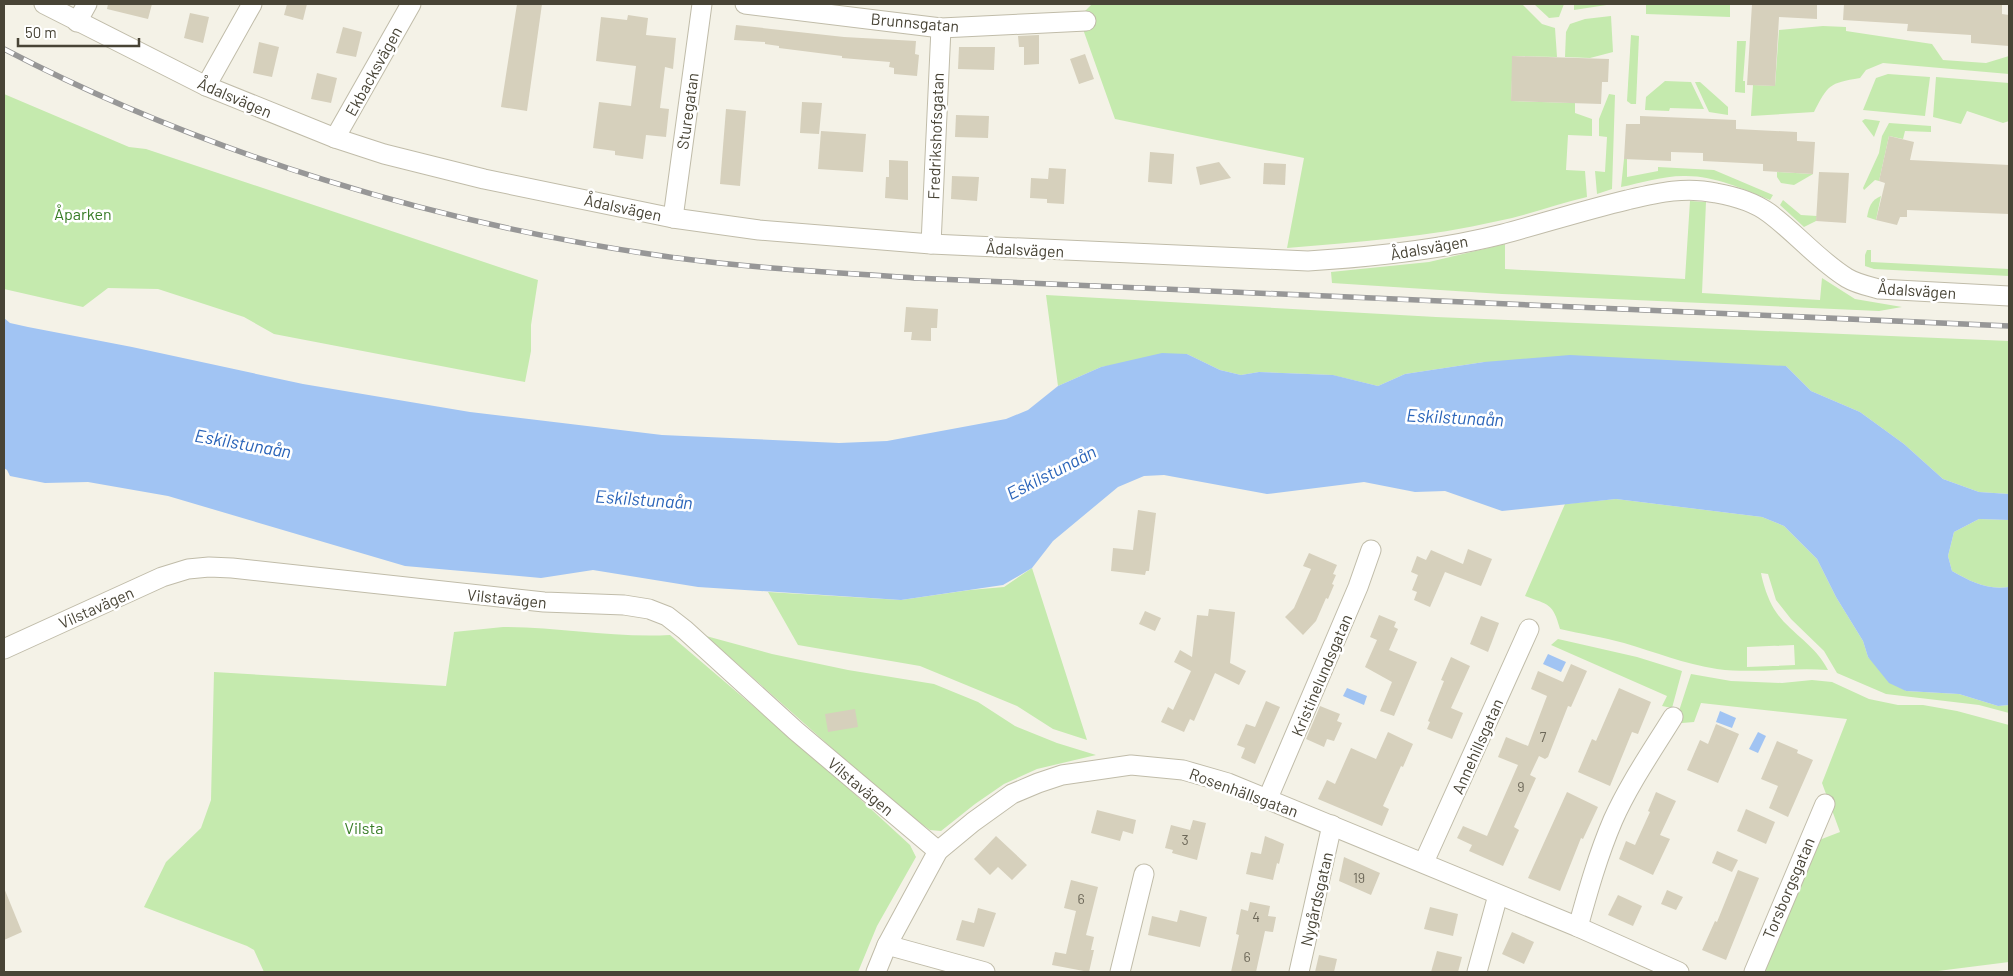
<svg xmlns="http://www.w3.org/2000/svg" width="2013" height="976" font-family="Barlow,sans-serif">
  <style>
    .green { fill: #c5eaae; fill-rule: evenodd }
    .water { fill: #a1c4f3 }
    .building { fill: #d6d0bc }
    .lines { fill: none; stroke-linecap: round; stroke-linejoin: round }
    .minor-casing { stroke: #c0bca9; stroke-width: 21 }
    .minor { stroke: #fff; stroke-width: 19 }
    .rail-casing { stroke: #979797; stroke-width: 5.5 }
    .rail { stroke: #fff; stroke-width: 4; stroke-dasharray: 11; stroke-linecap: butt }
    .labels { text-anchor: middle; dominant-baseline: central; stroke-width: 5; stroke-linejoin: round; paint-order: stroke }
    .number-label { font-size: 14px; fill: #6c6758 }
    .street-label { font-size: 16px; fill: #484436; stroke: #fff }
    .park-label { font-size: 16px; fill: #387c26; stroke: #fff }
    .water-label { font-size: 18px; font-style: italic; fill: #2a64b9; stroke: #fff }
  </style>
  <rect width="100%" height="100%" fill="#f4f2e7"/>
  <g class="green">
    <path d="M 1092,4 L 1522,4 L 1542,24 L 1555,28 L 1557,57 L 1513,56 L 1511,101 L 1575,103 L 1575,113 L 1592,119 L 1592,136 L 1568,135 L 1566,170 L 1585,171 L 1587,197 C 1557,204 1528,215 1498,221 C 1429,237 1358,242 1287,248 L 1304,158 L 1115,119 L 1084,32 L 1081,15 Z"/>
    <path d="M 1534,4 L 1564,4 L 1559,17 L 1549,18 Z"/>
    <path d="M 1574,4 L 1613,4 L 1574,10 Z"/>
    <path d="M 1646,4 L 1730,4 L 1730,17 L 1646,14 Z"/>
    <path d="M 1611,16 L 1613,52 L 1590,58 L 1565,57 L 1566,32 L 1570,24 L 1585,19 Z"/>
    <path d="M 1823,26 L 1846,27 L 1846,31 L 1932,44 L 1943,60 L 1986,63 L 2009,56 L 2009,74 L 1883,63 L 1866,70 L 1860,78 C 1829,83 1828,85 1814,112 L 1751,116 L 1753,85 L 1775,86 L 1779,30 Z"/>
    <path d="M 1631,35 L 1639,36 L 1636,104 L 1631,104 L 1627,101 Z"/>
    <path d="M 1737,41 L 1746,41 L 1743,81 L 1745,81 L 1745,93 L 1735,92 Z"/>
    <path d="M 1888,74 L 1930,77 L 1925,116 L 1863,110 L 1876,78 Z"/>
    <path d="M 1936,77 L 2009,83 L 2009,121 L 2003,123 L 1967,111 L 1961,124 L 1933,117 Z"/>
    <path d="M 1665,81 L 1691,82 L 1704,109 L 1670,108 L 1669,111 L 1645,110 L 1646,97 Z"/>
    <path d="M 1695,82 L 1700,82 L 1728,107 L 1728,115 L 1709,112 Z"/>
    <path d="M 4,94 L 129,147 L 146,149 L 538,280 L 531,325 L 531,351 L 525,382 L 274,334 L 244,317 L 158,289 L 108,288 L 83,307 L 4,289 Z"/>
    <path d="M 1609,94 L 1615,95 L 1612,189 L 1597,194 L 1595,171 L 1605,172 L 1607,137 L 1599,136 L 1599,119 Z"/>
    <path d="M 1865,119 L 1880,121 L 1874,137 L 1862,121 Z"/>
    <path d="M 1889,123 L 1931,126 L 1931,132 L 1905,131 L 1903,139 L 1889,136 L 1879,181 L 1875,180 L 1864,190 L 1863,188 L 1879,153 L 1882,136 Z"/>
    <path d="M 1624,159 L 1627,159 L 1627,177 L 1658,171 L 1658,167 L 1714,170 L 1773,195 L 1770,200 C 1743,189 1713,175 1683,176 C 1663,176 1641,183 1621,187 Z"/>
    <path d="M 1777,172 L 1813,174 L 1794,185 L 1781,183 L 1777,177 Z"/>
    <path d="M 1881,196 L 1876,220 L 1867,217 C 1869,207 1871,200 1881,196 Z"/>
    <path d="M 1783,200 L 1801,215 L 1817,216 L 1816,221 L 1804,227 L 1780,205 Z"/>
    <path d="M 1690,201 L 1706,202 L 1702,293 L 1820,300 L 1822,278 L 1855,299 L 1902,307 L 1879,311 L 1502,294 L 1332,283 L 1331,272 L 1429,262 L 1505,244 L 1505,269 L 1685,279 Z"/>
    <path d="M 1867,250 L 1871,250 L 1871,262 L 2009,269 L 2009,276 L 1874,269 L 1865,266 L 1865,255 Z"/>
    <path d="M 1046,295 L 1436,317 L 2009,341 L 2009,494 L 1979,492 L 1943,479 L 1904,444 L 1860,412 L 1811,391 L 1786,366 L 1484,362 L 1405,374 L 1378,386 L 1332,375 L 1259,372 L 1241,375 L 1220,370 L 1187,354 L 1101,367 L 1058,386 Z"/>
    <path d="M 1616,499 L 1762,517 L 1784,526 L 1817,559 L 1836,597 L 1863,641 L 1868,657 L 1906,691 L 1959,694 L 1998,706 L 2009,705 L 2009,713 L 1979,705 L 1886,694 L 1837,673 L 1824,651 L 1791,619 L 1776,600 L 1768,574 L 1761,573 C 1763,584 1768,599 1774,609 C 1788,632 1814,643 1828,670 C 1791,667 1754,674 1717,669 C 1684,664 1655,652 1624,643 C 1603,637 1581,634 1560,629 C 1553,603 1549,605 1525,596 L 1565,504 ZM 1794,645 L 1795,665 L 1747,667 L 1747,647 Z"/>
    <path d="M 1979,519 L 2009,520 L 2009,587 C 1986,590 1972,582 1952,571 L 1948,556 L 1954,532 Z"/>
    <path d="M 1032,568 L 1087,740 L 1053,729 L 1017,706 L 920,666 L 798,645 L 768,592 L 901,600 L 970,590 L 1004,587 Z"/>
    <path d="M 503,627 C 559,627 614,638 670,635 L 834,775 L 910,845 L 916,857 L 877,926 L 858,972 L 264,972 L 254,950 L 247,946 L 144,907 L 166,862 L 201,828 L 211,800 L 214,672 L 446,686 L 454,632 Z"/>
    <path d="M 706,636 L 772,654 L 848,670 L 934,684 L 978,702 L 1015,726 L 1057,743 L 1096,755 L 1037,769 L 1004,784 L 975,804 L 941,831 L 930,830 L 897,806 Z"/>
    <path d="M 1558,639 L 1637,657 L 1682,671 L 1672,708 L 1662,706 L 1667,696 L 1551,645 Z"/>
    <path d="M 1691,674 L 1731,681 L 1782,683 L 1812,680 L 1832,682 L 1869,699 L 1898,705 L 1923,705 L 1957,711 L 2009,725 L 2009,962 L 1930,972 L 1759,972 L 1814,842 L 1840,832 L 1822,783 L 1847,719 L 1701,703 L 1694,722 L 1682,723 L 1677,717 Z"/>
  </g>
  <g class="water">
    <path d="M 4,318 L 10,323 L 28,327 L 132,347 L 303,384 L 470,412 L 662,435 L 839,443 L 887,441 L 1006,419 L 1028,410 L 1058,386 L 1101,367 L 1162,353 L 1187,354 L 1220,370 L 1241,375 L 1259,372 L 1333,375 L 1378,386 L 1405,374 L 1484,362 L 1570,355 L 1786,366 L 1811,391 L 1860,412 L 1904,444 L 1943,479 L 1979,492 L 2009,494 L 2009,520 L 1979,519 L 1954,532 L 1948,556 L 1952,571 C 1972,582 1986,590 2009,587 L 2009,705 L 1998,706 L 1959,694 L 1906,691 L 1889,683 L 1868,657 L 1863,641 L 1836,597 L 1817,559 L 1784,526 L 1762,517 L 1616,499 L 1502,511 L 1445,491 L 1415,492 L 1364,482 L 1267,494 L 1164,475 L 1144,476 L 1118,487 L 1053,541 L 1032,568 L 1003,585 L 901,600 L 698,587 L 593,570 L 541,578 L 405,566 L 168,496 L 88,482 L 45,483 L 10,476 L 7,470 L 4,468 Z"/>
    <path d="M 1548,654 L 1566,662 L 1561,672 L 1543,664 Z"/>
    <path d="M 1347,688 L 1367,696 L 1364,705 L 1343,696 Z"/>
    <path d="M 1720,711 L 1736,718 L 1732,728 L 1716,722 Z"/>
    <path d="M 1758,732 L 1766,736 L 1758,753 L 1749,749 Z"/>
  </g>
  <g class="building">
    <path d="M 108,4 L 152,4 L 148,19 L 107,9 Z"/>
    <path d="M 287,4 L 307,4 L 303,20 L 284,15 Z"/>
    <path d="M 517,4 L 542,4 L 527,111 L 501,107 Z"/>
    <path d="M 1752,4 L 1817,4 L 1817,19 L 1779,17 L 1775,86 L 1747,85 Z"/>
    <path d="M 1844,4 L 2002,5 L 2002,14 L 2009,15 L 2009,46 L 1971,43 L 1971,35 L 1907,31 L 1908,24 L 1843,20 Z"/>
    <path d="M 190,13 L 209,17 L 203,43 L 184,38 Z"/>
    <path d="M 628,15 L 648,18 L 646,35 L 676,38 L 673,69 L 665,67 L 660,108 L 669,109 L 666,137 L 646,135 L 643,159 L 615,155 L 615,151 L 593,148 L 599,102 L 631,106 L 636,66 L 596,61 L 601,17 L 627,20 Z"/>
    <path d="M 736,25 L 844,37 L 916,41 L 915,54 L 919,55 L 917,76 L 894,74 L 894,68 L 889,67 L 890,62 L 842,58 L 842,56 L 779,48 L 779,46 L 765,44 L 765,42 L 734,40 Z"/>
    <path d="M 343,27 L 362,32 L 356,57 L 336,53 Z"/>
    <path d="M 1039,35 L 1039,64 L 1024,65 L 1024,47 L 1019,47 L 1018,36 Z"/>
    <path d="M 259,42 L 279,47 L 272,77 L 253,73 Z"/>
    <path d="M 959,47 L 995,47 L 994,70 L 958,69 Z"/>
    <path d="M 1085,54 L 1094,79 L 1079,84 L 1070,59 Z"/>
    <path d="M 1512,56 L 1609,59 L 1608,82 L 1602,82 L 1601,104 L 1511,101 Z"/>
    <path d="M 317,73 L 337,78 L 331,103 L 311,99 Z"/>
    <path d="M 802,102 L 822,103 L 819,134 L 800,133 Z"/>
    <path d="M 726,109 L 746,111 L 740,186 L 720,184 Z"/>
    <path d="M 956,115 L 989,116 L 988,138 L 955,137 Z"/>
    <path d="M 1640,116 L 1736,120 L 1736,129 L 1797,132 L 1797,141 L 1815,142 L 1813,174 L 1763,171 L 1763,164 L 1703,161 L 1703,153 L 1671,152 L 1671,161 L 1624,159 L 1626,124 L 1640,124 Z"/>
    <path d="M 821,131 L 866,134 L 863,172 L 818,169 Z"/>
    <path d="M 1889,136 L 1914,142 L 1910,160 L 2009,165 L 2009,214 L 1907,210 L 1907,217 L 1900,217 L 1897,225 L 1876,220 L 1885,183 L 1879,181 Z"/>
    <path d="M 1150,152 L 1174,154 L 1172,184 L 1148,182 Z"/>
    <path d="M 889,160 L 908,161 L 908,200 L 885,198 L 886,177 L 889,177 Z"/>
    <path d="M 1219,162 L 1231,178 L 1200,185 L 1196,167 Z"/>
    <path d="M 1264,163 L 1286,164 L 1285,185 L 1263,184 Z"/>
    <path d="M 1049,168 L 1066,169 L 1064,204 L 1047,203 L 1047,199 L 1030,198 L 1031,178 L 1048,179 Z"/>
    <path d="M 1819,172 L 1849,173 L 1846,223 L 1816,221 Z"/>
    <path d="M 952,176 L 979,177 L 977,201 L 951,199 Z"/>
    <path d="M 906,307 L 938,309 L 937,328 L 931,328 L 931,341 L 911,340 L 912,332 L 904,332 Z"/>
    <path d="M 1138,510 L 1156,513 L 1149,571 L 1146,571 L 1145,575 L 1111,571 L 1113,548 L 1133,550 Z"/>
    <path d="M 1468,549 L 1492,559 L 1481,586 L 1445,572 L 1430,607 L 1414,600 L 1417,592 L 1412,590 L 1418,575 L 1411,572 L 1417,556 L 1426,560 L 1431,550 L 1463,564 Z"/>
    <path d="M 1309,553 L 1337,565 L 1333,574 L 1336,575 L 1332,584 L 1334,585 L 1328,599 L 1326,598 L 1316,621 L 1303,635 L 1285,617 L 1294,608 L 1311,569 L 1303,566 Z"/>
    <path d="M 1209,609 L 1235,612 L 1230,663 L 1246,671 L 1239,685 L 1215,673 L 1194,721 L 1190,719 L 1184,732 L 1161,722 L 1168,707 L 1173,710 L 1191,671 L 1174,662 L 1180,650 L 1192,657 L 1197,615 L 1208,616 Z"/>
    <path d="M 1145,611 L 1161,618 L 1155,631 L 1139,624 Z"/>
    <path d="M 1379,615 L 1396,622 L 1394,627 L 1398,629 L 1389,650 L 1417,662 L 1394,716 L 1380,711 L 1392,682 L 1365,667 L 1377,640 L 1370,637 Z"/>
    <path d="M 1481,616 L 1499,623 L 1488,652 L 1470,644 Z"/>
    <path d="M 1451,657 L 1470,666 L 1451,708 L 1463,713 L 1452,739 L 1427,729 L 1430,722 L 1428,721 L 1444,681 L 1441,680 Z"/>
    <path d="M 1571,664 L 1587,671 L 1571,707 L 1568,706 L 1548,757 L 1545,759 L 1539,756 L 1530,775 L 1536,778 L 1514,827 L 1519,830 L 1503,866 L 1469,851 L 1472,845 L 1457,838 L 1463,826 L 1487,836 L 1518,765 L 1498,757 L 1506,737 L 1528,746 L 1547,696 L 1531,689 L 1538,671 L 1563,682 Z"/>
    <path d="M 1619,688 L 1651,702 L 1638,734 L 1632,732 L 1610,786 L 1578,772 L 1592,739 L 1596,741 Z"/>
    <path d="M 1266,701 L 1280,707 L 1255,764 L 1241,758 L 1245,748 L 1237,745 L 1246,724 L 1255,727 Z"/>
    <path d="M 1320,706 L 1340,714 L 1337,721 L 1342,723 L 1334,741 L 1327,739 L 1324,747 L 1306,739 Z"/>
    <path d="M 855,709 L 858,727 L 828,732 L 825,714 Z"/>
    <path d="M 1716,724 L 1739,734 L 1718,783 L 1687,770 L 1700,740 L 1708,744 Z"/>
    <path d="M 1388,732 L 1413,744 L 1403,767 L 1401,766 L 1383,806 L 1389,809 L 1382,826 L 1318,799 L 1327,780 L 1335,784 L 1351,748 L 1376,759 Z"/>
    <path d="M 1777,741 L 1798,750 L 1797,753 L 1813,760 L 1788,817 L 1769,808 L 1778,786 L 1761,779 Z"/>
    <path d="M 1567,792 L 1598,807 L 1583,839 L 1581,838 L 1560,891 L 1528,878 Z"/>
    <path d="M 1656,792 L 1676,801 L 1660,835 L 1670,839 L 1653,875 L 1619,859 L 1626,841 L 1635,845 L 1650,812 L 1648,811 Z"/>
    <path d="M 1746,809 L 1775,822 L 1766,844 L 1737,831 Z"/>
    <path d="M 1097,810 L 1136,820 L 1133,834 L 1123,831 L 1120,841 L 1091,833 Z"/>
    <path d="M 1193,820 L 1206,823 L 1197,860 L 1172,853 L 1173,850 L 1165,848 L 1171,825 L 1190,830 Z"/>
    <path d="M 996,836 L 1027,865 L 1012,880 L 998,867 L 990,875 L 974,859 Z"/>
    <path d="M 1265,836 L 1284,844 L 1279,864 L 1277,863 L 1273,880 L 1246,874 L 1251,852 L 1261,854 Z"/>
    <path d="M 1717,851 L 1738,860 L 1732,872 L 1712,863 Z"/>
    <path d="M 1344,857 L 1380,873 L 1371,895 L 1339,881 Z"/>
    <path d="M 1738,870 L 1759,878 L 1726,960 L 1702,950 L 1715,921 L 1717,922 Z"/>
    <path d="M 1071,880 L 1098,887 L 1086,935 L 1094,937 L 1091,950 L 1094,950 L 1089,972 L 1052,965 L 1055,952 L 1066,954 L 1076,911 L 1064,908 Z"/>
    <path d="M 4,888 L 22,932 L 4,940 Z"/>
    <path d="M 1667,890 L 1683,897 L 1676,910 L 1661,904 Z"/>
    <path d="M 1618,895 L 1642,906 L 1633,926 L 1608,915 Z"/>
    <path d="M 1250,902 L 1270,906 L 1268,916 L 1276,917 L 1273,932 L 1265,931 L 1256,972 L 1231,972 L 1239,935 L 1236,934 L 1241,909 L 1248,911 Z"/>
    <path d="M 1430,907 L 1458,914 L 1453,936 L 1424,929 Z"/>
    <path d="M 978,908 L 996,913 L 984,947 L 956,940 L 962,920 L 974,923 Z"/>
    <path d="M 1180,910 L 1207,917 L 1200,947 L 1148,935 L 1152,916 L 1177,922 Z"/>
    <path d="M 1512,932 L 1534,942 L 1524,964 L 1502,954 Z"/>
    <path d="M 1437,951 L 1462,957 L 1458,972 L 1431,972 Z"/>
    <path d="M 1319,955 L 1337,959 L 1334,972 L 1315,972 Z"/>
  </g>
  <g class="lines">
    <g class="minor-casing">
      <g id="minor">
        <path d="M 44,4 L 206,86 L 335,138 L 384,154 L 484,179 L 673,218 L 759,230 L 931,244 L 1308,261 C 1373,257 1440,250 1503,234 C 1544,223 1585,210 1627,200 C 1657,193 1685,186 1716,193 C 1733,196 1754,202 1769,213 C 1796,233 1818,260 1847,278 C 1857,284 1868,286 1879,289 L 2009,296"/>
        <path d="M 745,4 L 941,28 L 1086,21"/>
        <path d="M 77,22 L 87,4"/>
        <path d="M 206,86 L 252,4"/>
        <path d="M 335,138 L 411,4"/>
        <path d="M 673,218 L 702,4"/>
        <path d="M 931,244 L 941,28"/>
        <path d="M 4,649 L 162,577 L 188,569 L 209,567 L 232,568 L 544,602 L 624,605 L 649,609 L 667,616 L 685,630 L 796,731 L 938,851"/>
        <path d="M 1268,798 L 1358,587 L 1371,550"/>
        <path d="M 1424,862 L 1529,629"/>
        <path d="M 1578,927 C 1588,891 1598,855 1613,820 C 1629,784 1652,751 1673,717"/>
        <path d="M 887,945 L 985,972"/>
        <path d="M 876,972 L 887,945 L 938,851 L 973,822 L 1012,794 L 1038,783 L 1062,775 L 1131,765 L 1183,770 L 1228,783 L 1578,927 L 1679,972"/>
        <path d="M 1120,972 L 1144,874"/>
        <path d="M 1299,972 L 1332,825"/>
        <path d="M 1477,972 L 1498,895"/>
        <path d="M 1754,972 L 1825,804"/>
      </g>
    </g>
    <use href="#minor" class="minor"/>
    <g class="rail-casing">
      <path id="rail" d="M 4,49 C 205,154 438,224 663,256 C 746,268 830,272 914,278 L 2009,326"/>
    </g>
    <use href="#rail" class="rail"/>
  </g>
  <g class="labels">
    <g class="number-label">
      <text x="1543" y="736">7</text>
      <text x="1521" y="786">9</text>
      <text x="1185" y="839">3</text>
      <text x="1359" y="877">19</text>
      <text x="1081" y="898">6</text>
      <text x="1256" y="916">4</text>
      <text x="1247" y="956">6</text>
    </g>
    <g class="street-label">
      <text transform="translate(915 22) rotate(5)">Brunnsgatan</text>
      <text transform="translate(373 71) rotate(-61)">Ekbacksvägen</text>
      <text transform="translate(235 97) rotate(23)">Ådalsvägen</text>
      <text transform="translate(687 111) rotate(-82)">Sturegatan</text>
      <text transform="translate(935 136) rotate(-88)">Fredrikshofsgatan</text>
      <text transform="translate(623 207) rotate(12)">Ådalsvägen</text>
      <text transform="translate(1429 247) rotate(-10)">Ådalsvägen</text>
      <text transform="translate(1025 249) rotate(3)">Ådalsvägen</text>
      <text transform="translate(1917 290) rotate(4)">Ådalsvägen</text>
      <text transform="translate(507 598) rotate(6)">Vilstavägen</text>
      <text transform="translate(96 607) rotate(-24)">Vilstavägen</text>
      <text transform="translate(1321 675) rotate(-67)">Kristinelundsgatan</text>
      <text transform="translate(1477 746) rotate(-66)">Annehillsgatan</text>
      <text transform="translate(861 786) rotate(40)">Vilstavägen</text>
      <text transform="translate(1244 792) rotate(20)">Rosenhällsgatan</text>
      <text transform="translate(1788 888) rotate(-67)">Torsborgsgatan</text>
      <text transform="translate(1316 899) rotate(-77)">Nygårdsgatan</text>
    </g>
    <g class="park-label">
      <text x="83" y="213">Åparken</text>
      <text x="364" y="827">Vilsta</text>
    </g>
    <g class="water-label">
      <text transform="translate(1455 417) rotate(3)">Eskilstunaån</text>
      <text transform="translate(243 443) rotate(10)">Eskilstunaån</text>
      <text transform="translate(1051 472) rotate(-27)">Eskilstunaån</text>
      <text transform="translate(644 499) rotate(4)">Eskilstunaån</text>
    </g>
  </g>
  <rect width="2013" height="976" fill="none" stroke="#484436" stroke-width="10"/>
  <path d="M18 38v8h121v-8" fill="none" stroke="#484436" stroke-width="2.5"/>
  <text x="25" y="38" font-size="15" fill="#484436" stroke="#ffffff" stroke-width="4" paint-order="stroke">50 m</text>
</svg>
